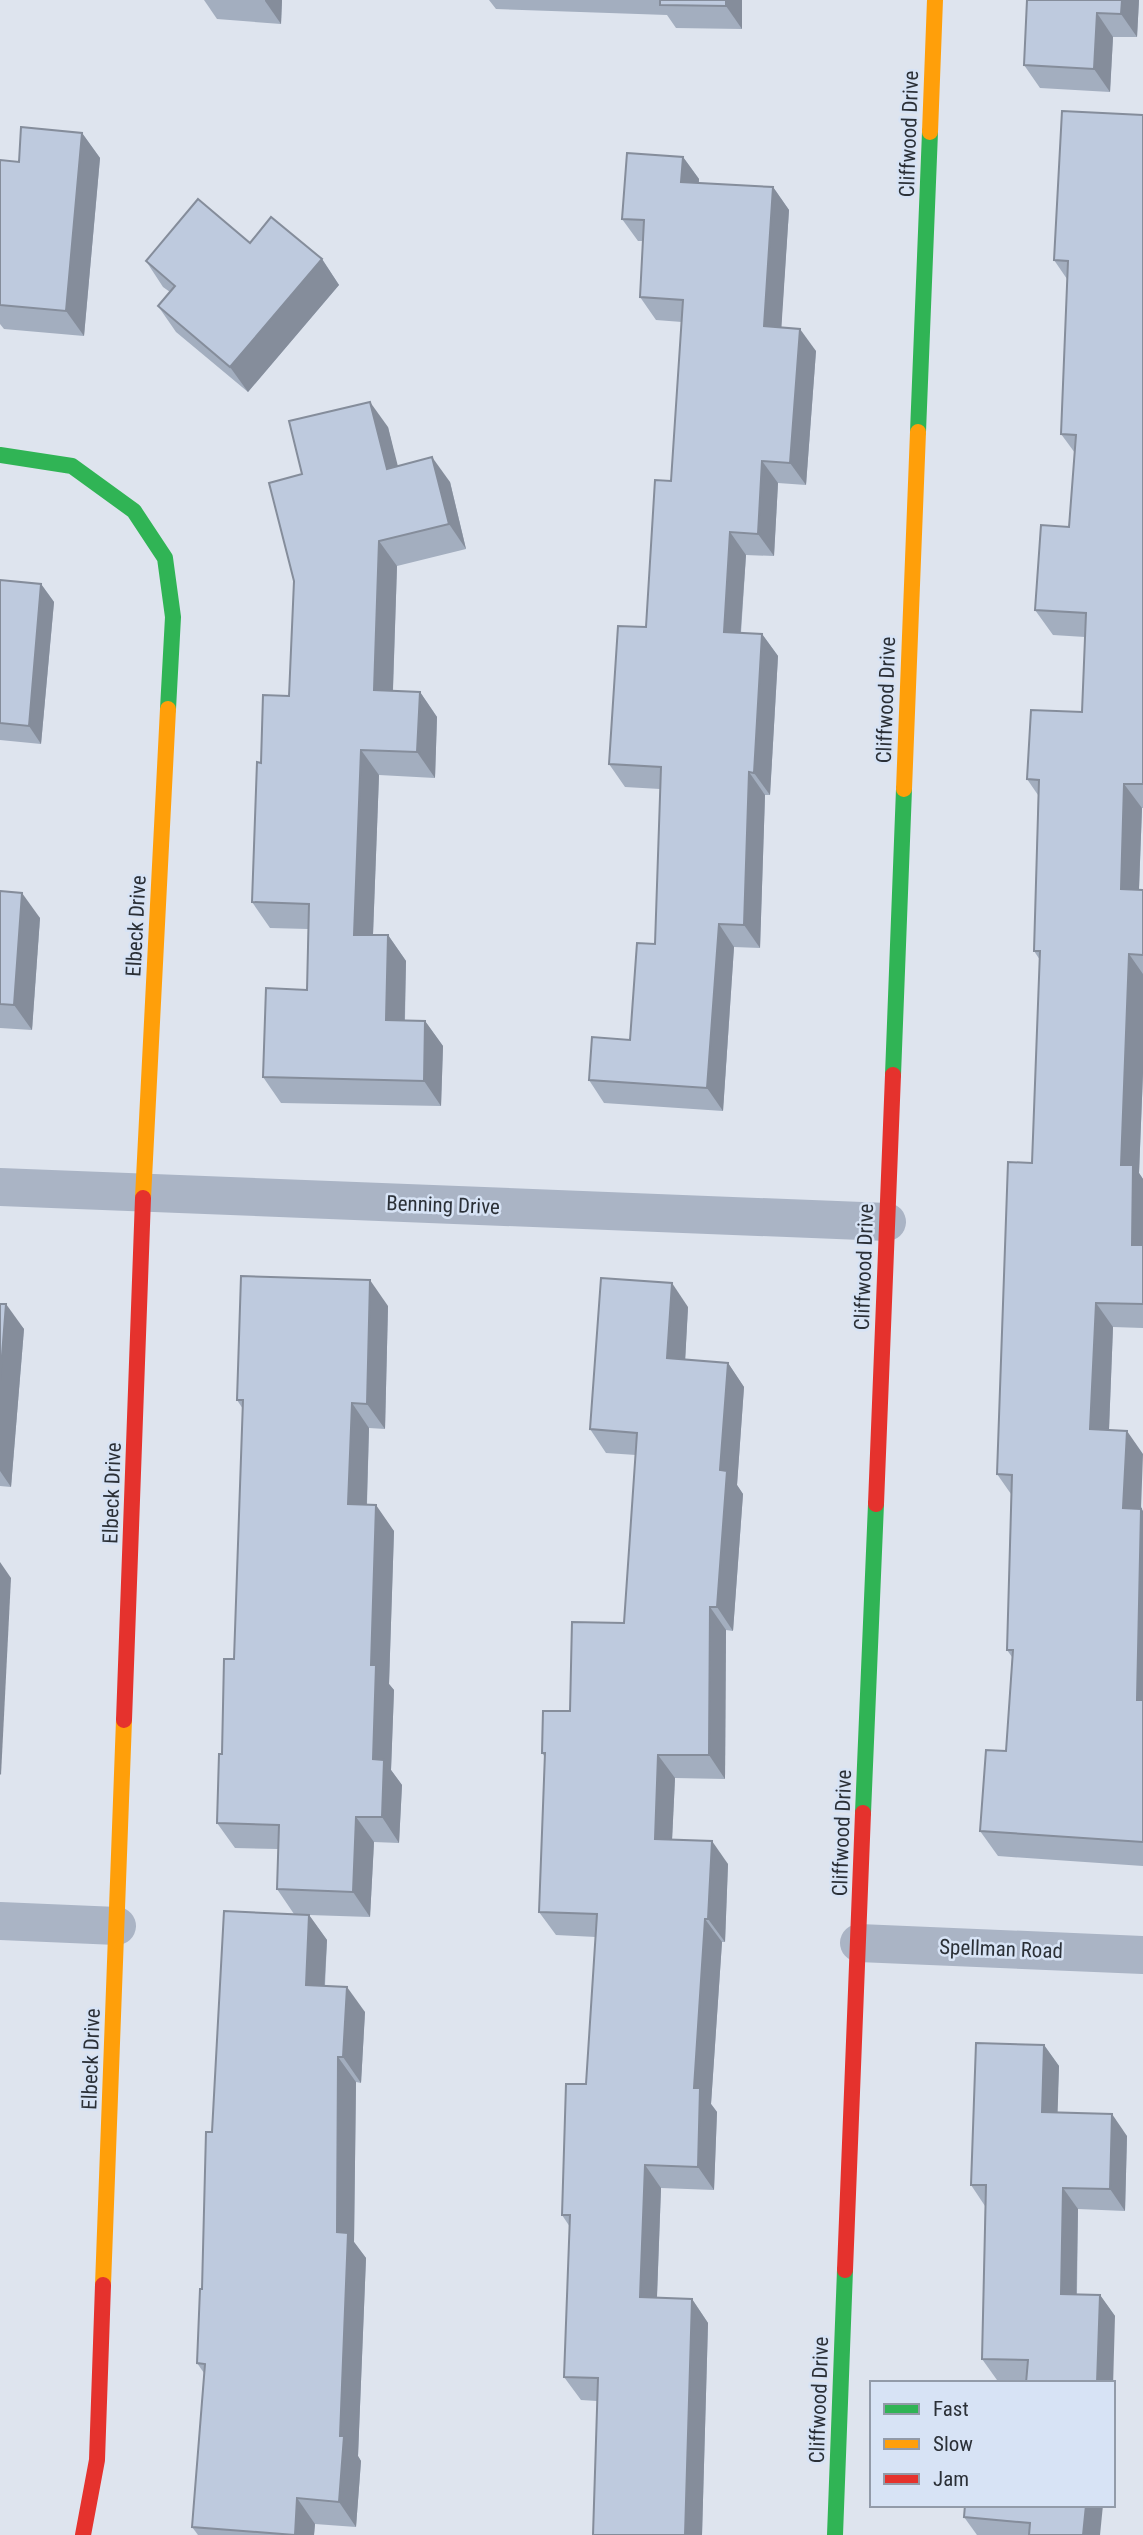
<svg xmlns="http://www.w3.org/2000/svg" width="1143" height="2535" font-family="'Roboto Condensed',sans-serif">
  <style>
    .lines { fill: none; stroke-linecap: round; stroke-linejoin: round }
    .street { stroke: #aab4c5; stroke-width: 38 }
    .fast { stroke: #30b455; stroke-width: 16 }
    .slow { stroke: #ff9f0a; stroke-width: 16 }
    .jam { stroke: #e5322d; stroke-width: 16 }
    .wall { fill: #a3aebf }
    .shaded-wall { fill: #858d9b }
    .building { fill: #becade; stroke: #858d9b; stroke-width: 2 }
    .labels { text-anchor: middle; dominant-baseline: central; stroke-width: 5; stroke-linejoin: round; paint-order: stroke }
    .street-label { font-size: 21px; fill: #2b3037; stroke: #d7e3f5 }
  </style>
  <rect width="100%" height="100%" fill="#dee4ee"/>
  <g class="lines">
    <g class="street">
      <path d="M 0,1187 L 887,1222"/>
      <path d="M 0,1921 L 117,1926"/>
      <path d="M 859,1943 L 1143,1955"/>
    </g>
    <g class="fast">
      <path d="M 918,432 L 930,132"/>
      <path d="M 0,455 L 72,466 L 134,511 L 165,558 L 173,617 L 168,709"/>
      <path d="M 893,1075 L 904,789"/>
      <path d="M 863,1813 L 876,1504"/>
      <path d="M 835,2535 L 845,2270"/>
    </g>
    <g class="slow">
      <path d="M 930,132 L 935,0"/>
      <path d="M 904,789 L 918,432"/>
      <path d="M 143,1198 L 168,709"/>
      <path d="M 103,2285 L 124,1720"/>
    </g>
    <g class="jam">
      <path d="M 876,1504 L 893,1075"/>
      <path d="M 124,1720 L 143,1198"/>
      <path d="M 845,2270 L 863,1813"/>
      <path d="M 83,2535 L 97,2460 L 103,2285"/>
    </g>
  </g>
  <g class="wall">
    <path d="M 204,0 L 282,0 L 281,24 L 217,19 Z"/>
    <path d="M 489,0 L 742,0 L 742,29 L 676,28 L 667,15 L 496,9 Z"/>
    <path d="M 1027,0 L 1139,0 L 1137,37 L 1113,37 L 1110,92 L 1040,88 L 1024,65 Z"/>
    <path d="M 1143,115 L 1143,808 L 1142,808 L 1139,890 L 1143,890 L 1143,1073 L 1139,1173 L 1143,1179 L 1143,1328 L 1113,1327 L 1109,1430 L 1143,1511 L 1143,1866 L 998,1856 L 980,1831 L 1006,1751 L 1012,1657 L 1007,1650 L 1011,1494 L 997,1474 L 1032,1163 L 1040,960 L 1034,951 L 1038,795 L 1027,779 L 1082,712 L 1085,637 L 1053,635 L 1035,610 L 1069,527 L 1075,453 L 1061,434 L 1067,279 L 1054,260 Z"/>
    <path d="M 82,133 L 100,158 L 84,336 L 4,329 L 0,324 L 0,160 L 19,162 Z"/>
    <path d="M 683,157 L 699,179 L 699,183 L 773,187 L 789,210 L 781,328 L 816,351 L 806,485 L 778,483 L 774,556 L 746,555 L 741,633 L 762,634 L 778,656 L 770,795 L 765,795 L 760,948 L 734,947 L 723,1111 L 604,1103 L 589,1080 L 630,1040 L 655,944 L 660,789 L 625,787 L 609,764 L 646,627 L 671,481 L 682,322 L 656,320 L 640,297 L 643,241 L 638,241 L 622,219 Z"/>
    <path d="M 250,243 L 322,259 L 339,285 L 248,392 L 176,332 L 158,306 L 170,292 L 163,287 L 146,261 Z"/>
    <path d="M 388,427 L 397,466 L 450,482 L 466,549 L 397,566 L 393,691 L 420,692 L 437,717 L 435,778 L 379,775 L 373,935 L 388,935 L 406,961 L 405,1020 L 425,1021 L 443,1046 L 441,1106 L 281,1103 L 263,1077 L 307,990 L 308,929 L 270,928 L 252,902 L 261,763 L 289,696 L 302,474 Z"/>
    <path d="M 0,580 L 41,584 L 54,602 L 41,744 L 0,740 Z"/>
    <path d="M 0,891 L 40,918 L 32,1030 L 0,1028 Z"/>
    <path d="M 0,1304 L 24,1329 L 11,1487 L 0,1486 Z"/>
    <path d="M 388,1306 L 385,1429 L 369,1428 L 367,1505 L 394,1531 L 389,1684 L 394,1690 L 391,1770 L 402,1785 L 399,1843 L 374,1842 L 370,1917 L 309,1915 L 327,1940 L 325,1986 L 365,2012 L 361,2083 L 356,2082 L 354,2242 L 366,2258 L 358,2456 L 361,2461 L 356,2527 L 315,2524 L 314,2535 L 198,2535 L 192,2527 L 204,2373 L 197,2363 L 212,2132 L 294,1914 L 277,1889 L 278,1849 L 235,1848 L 217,1823 L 222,1754 L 234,1659 L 243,1409 L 237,1400 Z"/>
    <path d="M 688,1307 L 685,1360 L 728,1363 L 744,1387 L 737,1485 L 743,1494 L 733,1631 L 726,1630 L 725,1779 L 675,1778 L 672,1839 L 728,1864 L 725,1942 L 722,1942 L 711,2104 L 717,2112 L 714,2190 L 661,2188 L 657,2298 L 692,2299 L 708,2323 L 702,2535 L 593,2535 L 597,2401 L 581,2400 L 564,2377 L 570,2227 L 562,2215 L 586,2084 L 596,1937 L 556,1935 L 539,1912 L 545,1757 L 542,1753 L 570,1711 L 624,1623 L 636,1455 L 606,1453 L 590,1429 Z"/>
    <path d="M 1044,2045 L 1059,2066 L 1057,2112 L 1127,2136 L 1125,2211 L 1078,2209 L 1077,2294 L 1100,2295 L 1115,2316 L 1026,2381 L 997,2380 L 982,2359 L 985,2206 L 971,2185 Z"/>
    <path d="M 965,2505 L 1100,2535 L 977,2535 L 964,2517 Z"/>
  </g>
  <g class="shaded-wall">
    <path d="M 265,0 L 282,0 L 281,24 L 265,1 Z"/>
    <path d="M 726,0 L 742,0 L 742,29 L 726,6 Z"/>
    <path d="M 1122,0 L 1139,0 L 1137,37 L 1121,14 Z"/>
    <path d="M 1097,13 L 1113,37 L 1110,92 L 1094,69 Z"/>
    <path d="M 82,133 L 100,158 L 84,336 L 66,311 Z"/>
    <path d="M 683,157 L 699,179 L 697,204 L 681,182 Z"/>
    <path d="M 773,187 L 789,210 L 780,349 L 764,326 Z"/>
    <path d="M 322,259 L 339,285 L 248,392 L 230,367 Z"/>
    <path d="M 800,329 L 816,351 L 806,485 L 790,463 Z"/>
    <path d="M 370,402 L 388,427 L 405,494 L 387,469 Z"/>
    <path d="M 432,457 L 450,482 L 466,549 L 449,524 Z"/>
    <path d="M 762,461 L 778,483 L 774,556 L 758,534 Z"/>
    <path d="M 730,532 L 746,555 L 739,654 L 724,632 Z"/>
    <path d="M 379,541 L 397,566 L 392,715 L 374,690 Z"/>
    <path d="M 41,584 L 54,602 L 41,744 L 29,726 Z"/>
    <path d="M 762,634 L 778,656 L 770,795 L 754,773 Z"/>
    <path d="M 420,692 L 437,717 L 435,778 L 417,752 Z"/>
    <path d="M 361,750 L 379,775 L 372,960 L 354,935 Z"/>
    <path d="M 749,772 L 765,795 L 760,948 L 744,925 Z"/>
    <path d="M 1124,784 L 1142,808 L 1138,914 L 1121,889 Z"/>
    <path d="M 22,893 L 40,918 L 32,1030 L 14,1005 Z"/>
    <path d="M 719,924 L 734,947 L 723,1111 L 707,1088 Z"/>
    <path d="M 388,935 L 406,961 L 404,1045 L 386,1020 Z"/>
    <path d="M 1129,954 L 1143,974 L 1143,1073 L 1139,1173 L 1143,1179 L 1143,1261 L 1132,1245 L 1121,1165 Z"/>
    <path d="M 425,1021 L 443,1046 L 441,1106 L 424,1081 Z"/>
    <path d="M 370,1280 L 388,1306 L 385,1429 L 367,1404 Z"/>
    <path d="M 672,1283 L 688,1307 L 684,1382 L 667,1358 Z"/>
    <path d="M 1096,1303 L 1113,1327 L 1108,1454 L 1090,1429 Z"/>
    <path d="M 6,1304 L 24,1329 L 11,1487 L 0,1471 L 0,1381 Z"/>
    <path d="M 728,1363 L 744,1387 L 737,1485 L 743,1494 L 733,1631 L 717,1607 L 720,1470 Z"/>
    <path d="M 352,1403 L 369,1428 L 366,1529 L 348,1504 Z"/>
    <path d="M 1127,1431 L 1143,1454 L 1141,1509 L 1143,1511 L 1143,1709 L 1137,1700 L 1123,1508 Z"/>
    <path d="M 376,1505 L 394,1531 L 389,1684 L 394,1690 L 391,1770 L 402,1785 L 399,1843 L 382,1817 L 373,1759 L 371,1665 Z"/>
    <path d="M 0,1562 L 11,1578 L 1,1775 L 0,1774 Z"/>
    <path d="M 710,1607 L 726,1630 L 725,1779 L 709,1755 Z"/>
    <path d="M 658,1755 L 675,1778 L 671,1862 L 655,1839 Z"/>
    <path d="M 356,1817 L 374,1842 L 370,1917 L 353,1892 Z"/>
    <path d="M 712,1841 L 728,1864 L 725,1942 L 708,1919 Z"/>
    <path d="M 309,1915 L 327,1940 L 323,2010 L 306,1985 Z"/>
    <path d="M 705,1919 L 722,1942 L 711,2104 L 717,2112 L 714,2190 L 698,2167 L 694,2088 Z"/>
    <path d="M 347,1987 L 365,2012 L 361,2083 L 343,2057 Z"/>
    <path d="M 1044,2045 L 1059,2066 L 1057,2133 L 1042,2112 Z"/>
    <path d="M 338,2057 L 356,2082 L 354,2242 L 366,2258 L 358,2456 L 361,2461 L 356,2527 L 339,2502 L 340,2436 L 337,2232 Z"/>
    <path d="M 1112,2114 L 1127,2136 L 1125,2211 L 1110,2189 Z"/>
    <path d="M 645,2165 L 661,2188 L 656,2321 L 640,2297 Z"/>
    <path d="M 1063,2188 L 1078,2209 L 1076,2315 L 1061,2294 Z"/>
    <path d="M 1100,2295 L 1115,2316 L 1113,2387 L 1113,2383 L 1097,2383 Z"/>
    <path d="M 692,2299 L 708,2323 L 702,2535 L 685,2535 Z"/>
    <path d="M 297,2498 L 315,2524 L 314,2535 L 295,2535 Z"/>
    <path d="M 1086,2505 L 1103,2505 L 1100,2535 L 1083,2535 Z"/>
  </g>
  <g class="building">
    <path d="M 660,0 L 726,0 L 726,6 L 660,5 Z"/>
    <path d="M 1027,0 L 1122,0 L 1121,14 L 1097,13 L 1094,69 L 1024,65 Z"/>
    <path d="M 1062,111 L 1143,115 L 1143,784 L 1124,784 L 1121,889 L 1143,890 L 1143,955 L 1129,954 L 1121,1165 L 1133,1165 L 1132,1245 L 1143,1245 L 1143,1304 L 1096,1303 L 1090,1429 L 1127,1431 L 1123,1508 L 1141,1509 L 1137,1700 L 1143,1700 L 1143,1842 L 980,1831 L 986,1750 L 1006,1751 L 1013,1650 L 1007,1650 L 1012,1475 L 997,1474 L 1008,1162 L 1032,1163 L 1040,951 L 1034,951 L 1039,780 L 1027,779 L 1031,710 L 1082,712 L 1086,613 L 1035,610 L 1041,525 L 1069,527 L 1076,435 L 1061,434 L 1068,261 L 1054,260 Z"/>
    <path d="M 21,127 L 82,133 L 66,311 L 0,305 L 0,160 L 19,162 Z"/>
    <path d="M 627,153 L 683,157 L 681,182 L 773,187 L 764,326 L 800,329 L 790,463 L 762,461 L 758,534 L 730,532 L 724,632 L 762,634 L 754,773 L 749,772 L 744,925 L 719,924 L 707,1088 L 589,1080 L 592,1037 L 630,1040 L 637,943 L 655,944 L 661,767 L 609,764 L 618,626 L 646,627 L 655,480 L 671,481 L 683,300 L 640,297 L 644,220 L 622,219 Z"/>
    <path d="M 198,199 L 250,243 L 271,217 L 322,259 L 230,367 L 158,306 L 175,286 L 146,261 Z"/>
    <path d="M 370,402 L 387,469 L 432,457 L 449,524 L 379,541 L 374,690 L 420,692 L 417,752 L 361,750 L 354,935 L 388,935 L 386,1020 L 425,1021 L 424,1081 L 263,1077 L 266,988 L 307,990 L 309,904 L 252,902 L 257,762 L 261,763 L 263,695 L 289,696 L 294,581 L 269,483 L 302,474 L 289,421 Z"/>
    <path d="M 0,580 L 41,584 L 29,726 L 0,723 Z"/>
    <path d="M 0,891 L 22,893 L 14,1005 L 0,1004 Z"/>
    <path d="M 241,1276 L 370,1280 L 367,1404 L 352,1403 L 348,1504 L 376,1505 L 371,1665 L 376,1665 L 373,1759 L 384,1760 L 382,1817 L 356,1817 L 353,1892 L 277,1889 L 279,1825 L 217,1823 L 219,1754 L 222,1754 L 224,1659 L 234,1659 L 243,1400 L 237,1400 Z"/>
    <path d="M 601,1278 L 672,1283 L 667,1358 L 728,1363 L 720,1470 L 727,1471 L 717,1607 L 710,1607 L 709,1755 L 658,1755 L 655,1839 L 712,1841 L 708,1919 L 705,1919 L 694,2088 L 700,2088 L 698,2167 L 645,2165 L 640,2297 L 692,2299 L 685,2535 L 593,2535 L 598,2378 L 564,2377 L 570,2215 L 562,2215 L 566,2084 L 586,2084 L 597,1914 L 539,1912 L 545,1753 L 542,1753 L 543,1711 L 570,1711 L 572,1622 L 624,1623 L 637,1433 L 590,1429 Z"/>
    <path d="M 0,1304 L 6,1304 L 0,1381 Z"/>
    <path d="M 224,1911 L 309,1915 L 306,1985 L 347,1987 L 343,2057 L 338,2057 L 337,2232 L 348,2233 L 340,2436 L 344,2436 L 339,2502 L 297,2498 L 295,2535 L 192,2527 L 205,2364 L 197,2363 L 200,2289 L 202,2289 L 206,2132 L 212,2132 Z"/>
    <path d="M 976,2043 L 1044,2045 L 1042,2112 L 1112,2114 L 1110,2189 L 1063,2188 L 1061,2294 L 1100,2295 L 1097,2383 L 1026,2383 L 1028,2360 L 982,2359 L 986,2185 L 971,2185 Z"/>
    <path d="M 965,2505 L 1086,2505 L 1083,2535 L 1029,2535 L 1030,2523 L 964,2517 Z"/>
  </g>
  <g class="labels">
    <g class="street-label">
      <text transform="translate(909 134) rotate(-88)">Cliffwood Drive</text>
      <text transform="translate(886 700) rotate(-88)">Cliffwood Drive</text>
      <text transform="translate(136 926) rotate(-87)">Elbeck Drive</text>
      <text transform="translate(443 1205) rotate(2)">Benning Drive</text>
      <text transform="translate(864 1267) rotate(-88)">Cliffwood Drive</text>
      <text transform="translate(112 1493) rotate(-88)">Elbeck Drive</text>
      <text transform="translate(842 1833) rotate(-88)">Cliffwood Drive</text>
      <text transform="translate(1001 1949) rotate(2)">Spellman Road</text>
      <text transform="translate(91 2059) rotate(-88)">Elbeck Drive</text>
      <text transform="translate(819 2400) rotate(-88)">Cliffwood Drive</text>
    </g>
  </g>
  <rect x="870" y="2381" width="245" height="126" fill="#d7e3f5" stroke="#929ba9" stroke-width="2"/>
  <rect x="884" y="2404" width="35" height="10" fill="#30b455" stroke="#929ba9" stroke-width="2"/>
  <text x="933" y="2416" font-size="21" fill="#2b3037">Fast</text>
  <rect x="884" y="2439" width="35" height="10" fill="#ff9f0a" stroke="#929ba9" stroke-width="2"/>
  <text x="933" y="2451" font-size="21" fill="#2b3037">Slow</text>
  <rect x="884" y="2474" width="35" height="10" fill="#e5322d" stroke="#929ba9" stroke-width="2"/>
  <text x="933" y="2486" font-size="21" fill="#2b3037">Jam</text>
</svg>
